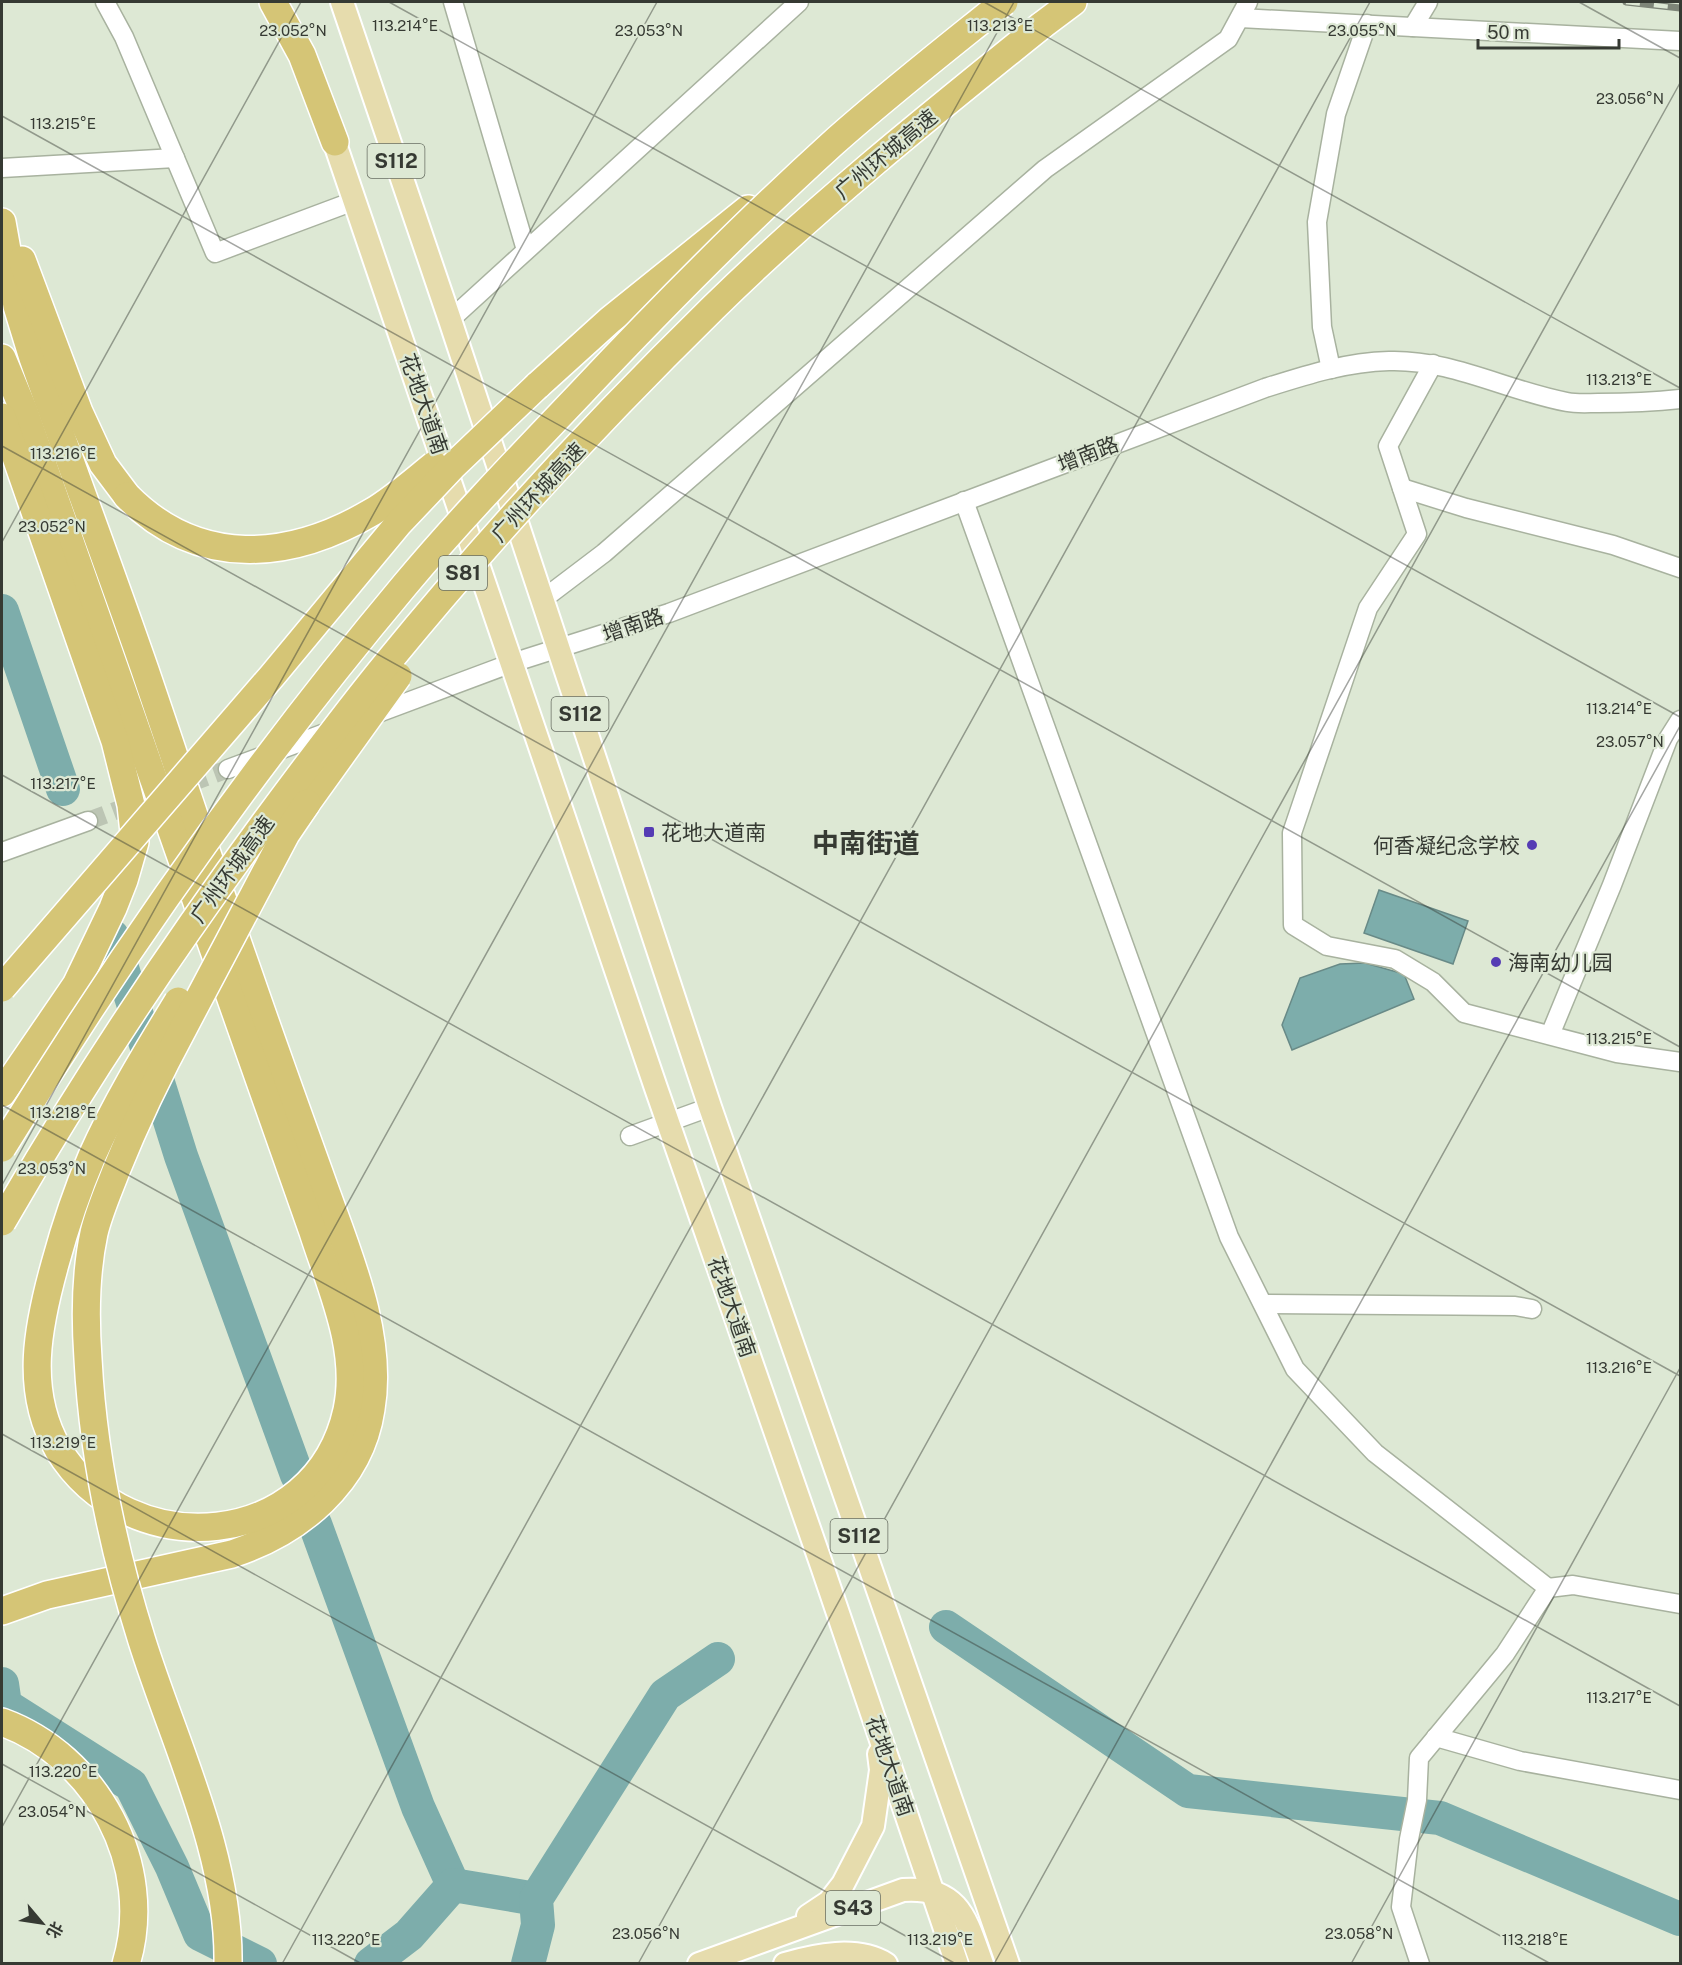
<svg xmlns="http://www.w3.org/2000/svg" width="1682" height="1965" font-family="'Public Sans','Noto Sans SC',sans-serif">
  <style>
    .water { fill: #7dadab; stroke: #688a87; stroke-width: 1.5 }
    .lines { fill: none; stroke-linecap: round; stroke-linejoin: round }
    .river { stroke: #7dadab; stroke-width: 34 }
    .minor-tunnel { stroke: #bcc5b4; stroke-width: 18; stroke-dasharray: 18 9; stroke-linecap: butt }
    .minor-casing { stroke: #a8b29f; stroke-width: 21 }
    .major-casing { stroke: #fff; stroke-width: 26 }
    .highway-casing { stroke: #fff; stroke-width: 30 }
    .minor { stroke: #fff; stroke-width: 18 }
    .major { stroke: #e6dcad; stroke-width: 22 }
    .highway { stroke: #d5c576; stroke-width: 27 }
    .rail-casing { stroke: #7e8578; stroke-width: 7 }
    .rail { stroke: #dde8d4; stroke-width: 4.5; stroke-dasharray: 14; stroke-linecap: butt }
    .highway-bridge-casing { stroke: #fff; stroke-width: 30; stroke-linecap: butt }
    .highway-bridge { stroke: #d5c576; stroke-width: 27 }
    .ticks { fill: none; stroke: #363a33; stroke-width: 1.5; stroke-opacity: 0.45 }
    .poi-dot { fill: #553cb4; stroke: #dde8d4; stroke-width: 2 }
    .labels { text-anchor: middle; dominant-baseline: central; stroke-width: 4.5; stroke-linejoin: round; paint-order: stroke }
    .shield { fill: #dde8d4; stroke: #686e63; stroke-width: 1.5 }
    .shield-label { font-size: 20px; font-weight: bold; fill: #363a33 }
    .street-label { font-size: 21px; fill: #363a33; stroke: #dde8d4 }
    .poi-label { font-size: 21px; fill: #363a33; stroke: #dde8d4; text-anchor: start }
    .district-label { font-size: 27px; font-weight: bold; fill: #363a33; stroke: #dde8d4 }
    .ticks-label { font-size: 15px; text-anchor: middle; fill: #363a33; stroke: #dde8d4; stroke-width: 4.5; stroke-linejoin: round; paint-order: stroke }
  </style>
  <rect width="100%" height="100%" fill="#dde8d4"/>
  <g class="water">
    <path d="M 1379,890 L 1468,921 L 1453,964 L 1364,933 Z"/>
    <path d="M 1365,963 L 1404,974 L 1414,999 L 1292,1050 L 1282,1025 L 1300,978 L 1340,964 Z"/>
  </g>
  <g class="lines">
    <g class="river">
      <path d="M 2,611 L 63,789"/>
      <path d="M 112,936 L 181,1156 L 297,1475"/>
      <path d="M 315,1524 L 418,1807 L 453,1885"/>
      <path d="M 946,1627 L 1188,1791 L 1440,1818 L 1680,1919"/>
      <path d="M 2,1684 L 5,1705 L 131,1785 L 172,1867 L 200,1934 L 260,1964"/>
      <path d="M 371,1964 L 409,1935 L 453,1885 L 536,1899"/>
      <path d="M 528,1964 L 538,1925 L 536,1899 L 665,1695 L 718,1659"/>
    </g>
    <path class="minor-tunnel" d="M 88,821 L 228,769"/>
    <g class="minor-casing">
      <g id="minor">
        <path d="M 105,2 L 124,37 L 215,253 L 354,201"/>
        <path d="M 453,2 L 526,250"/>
        <path d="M 1240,18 L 1680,41"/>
        <path d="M 1413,27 L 1428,2"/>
        <path d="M 2,168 L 175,158"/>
        <path d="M 450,320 L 799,2"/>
        <path d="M 1433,364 L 1388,446 L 1417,534 L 1368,608 L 1292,833 L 1293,925 L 1327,946 L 1395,959 L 1433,982 L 1464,1013 L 1617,1053 L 1680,1062"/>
        <path d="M 1331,369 L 1322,327 L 1317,222 L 1336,114 L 1367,24"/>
        <path d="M 1402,488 L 1466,508 L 1613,545 L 1680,568"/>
        <path d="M 964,501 L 1229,1237 L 1295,1369 L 1375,1453 L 1548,1588"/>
        <path d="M 542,600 L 604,553 L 1045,169 L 1228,39 L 1248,2"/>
        <path d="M 370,716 L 512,663 L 669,613 L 1265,388 C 1306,375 1346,362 1389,361 C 1451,359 1507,391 1567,402 C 1577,404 1588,403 1598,403 C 1626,403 1653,402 1680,399"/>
        <path d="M 228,769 L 333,730"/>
        <path d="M 2,852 L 88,821"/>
        <path d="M 1550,1035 L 1612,885 L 1668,739 L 1680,720"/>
        <path d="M 630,1136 L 710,1107"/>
        <path d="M 1263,1304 L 1515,1306 L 1532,1309"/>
        <path d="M 1436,1737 L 1520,1761 L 1680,1790"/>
        <path d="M 1420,1964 L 1401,1907 L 1409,1839 L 1417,1800 L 1419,1758 L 1505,1654 L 1548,1588 L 1573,1585 L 1680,1604"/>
      </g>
    </g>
    <g class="major-casing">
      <g id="major">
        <path d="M 342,2 L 450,320 L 710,1107 L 1008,1964"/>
        <path d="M 329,126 L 656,1088 L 822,1566 L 957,1964"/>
        <path d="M 808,1916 L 829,1902 L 843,1884 L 873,1826 L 881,1770 L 879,1754"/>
        <path d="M 699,1964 L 903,1890 C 959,1886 966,1919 982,1964"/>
        <path d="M 785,1964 C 815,1955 857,1946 886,1964"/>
      </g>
    </g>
    <g class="highway-casing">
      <g id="highway">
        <path d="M 273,2 L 302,55 L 335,142"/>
        <path d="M 1041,26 L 1073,2"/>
        <path d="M 2,222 L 17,306 L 33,358 C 70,462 109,566 145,670 C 180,773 214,876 250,978 C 273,1045 297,1111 321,1178 C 346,1249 384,1333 371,1409 C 360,1483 299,1532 232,1554 L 47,1595 L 2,1611"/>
        <path d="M 22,260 L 79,412 L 103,464 L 127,496"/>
        <path d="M 2,358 L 24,411 L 313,1232 C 331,1288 360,1350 347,1410 C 316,1551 129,1566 58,1449"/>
        <path d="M 537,386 L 610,320 L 748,209"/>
        <path d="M 2,417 L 115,741 L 131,805 L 135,842 L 124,880 L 113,908 L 76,985 L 2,1093"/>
        <path d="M 2,1722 C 96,1756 156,1865 126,1964"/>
      </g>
    </g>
    <use href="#minor" class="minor"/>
    <use href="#major" class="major"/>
    <use href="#highway" class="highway"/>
    <g class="rail-casing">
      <path id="rail" d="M 1626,2 L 1680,8"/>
    </g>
    <use href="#rail" class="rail"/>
    <g class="highway-bridge-casing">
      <g id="highway-bridge">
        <path d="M 127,496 C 198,568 289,561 372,512 C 394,499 414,481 434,465"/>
        <path d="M 296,818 L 398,676"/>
        <path d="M 2,988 L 272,676 L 399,523 L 453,466 L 537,386"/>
        <path d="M 2,1148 C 122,952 256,763 404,586 C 460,519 521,456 581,393 C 662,307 745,223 832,144 C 888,94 947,48 1004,2"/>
        <path d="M 2,1222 C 82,1083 171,950 266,821 C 306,767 346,713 388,662 C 489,538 599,420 713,308 C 816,207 929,116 1041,26"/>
        <path d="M 58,1449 C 24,1390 38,1325 55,1264 C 65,1227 77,1191 92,1156 C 116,1102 147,1052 178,1001"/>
        <path d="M 228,1964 C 230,1855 174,1743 142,1641 C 113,1549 93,1455 88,1359 C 85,1317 85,1275 94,1233 C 99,1212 108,1192 116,1171 C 136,1121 159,1073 185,1025 C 219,961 252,898 286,834 L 307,803"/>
      </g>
    </g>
    <use href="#highway-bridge" class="highway-bridge"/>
  </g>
  <path class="ticks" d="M 389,2 L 1680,717M 984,2 L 1680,388M 1579,2 L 1680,58M 2,116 L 1680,1047M 2,446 L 1680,1376M 2,542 L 301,2M 2,775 L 1680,1706M 2,1105 L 1551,1964M 2,1185 L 657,2M 2,1434 L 956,1964M 2,1764 L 362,1964M 2,1827 L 1014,2M 282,1964 L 1370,2M 638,1964 L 1680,83M 994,1964 L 1680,726M 1351,1964 L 1680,1368"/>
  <g class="poi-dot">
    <rect x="643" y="826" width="12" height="12" rx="3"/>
    <circle cx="1532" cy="845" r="6"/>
    <circle cx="1496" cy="962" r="6"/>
  </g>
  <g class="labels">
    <g class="shield">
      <rect x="367.5" y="144" width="57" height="34" rx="4.5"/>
      <rect x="439" y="556" width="48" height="34" rx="4.5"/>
      <rect x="551.5" y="697" width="57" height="34" rx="4.5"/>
      <rect x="830.5" y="1519" width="57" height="34" rx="4.5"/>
      <rect x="826" y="1891" width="54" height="34" rx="4.5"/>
    </g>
    <g class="shield-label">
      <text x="396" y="161">S112</text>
      <text x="463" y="573">S81</text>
      <text x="580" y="714">S112</text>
      <text x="859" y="1536">S112</text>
      <text x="853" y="1908">S43</text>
    </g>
    <g class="street-label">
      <text transform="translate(886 154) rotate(-40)">广州环城高速</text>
      <text transform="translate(424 404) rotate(71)">花地大道南</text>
      <text transform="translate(1088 454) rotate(-21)">增南路</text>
      <text transform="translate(538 492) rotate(-47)">广州环城高速</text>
      <text transform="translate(633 625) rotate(-19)">增南路</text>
      <text transform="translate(232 869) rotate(-54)">广州环城高速</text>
      <text transform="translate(732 1307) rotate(71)">花地大道南</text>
      <text transform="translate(890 1766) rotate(71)">花地大道南</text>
    </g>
    <g class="poi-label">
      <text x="661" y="832">花地大道南</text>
      <text x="1520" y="845" text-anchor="end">何香凝纪念学校</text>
      <text x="1508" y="962">海南幼儿园</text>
    </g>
    <g class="district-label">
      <text x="866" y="843">中南街道</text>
    </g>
  </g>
  <g class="ticks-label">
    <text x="405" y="31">113.214°E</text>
    <text x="1000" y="31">113.213°E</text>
    <text x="293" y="36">23.052°N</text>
    <text x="649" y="36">23.053°N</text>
    <text x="1362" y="36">23.055°N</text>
    <text x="1630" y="104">23.056°N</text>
    <text x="63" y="129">113.215°E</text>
    <text x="1619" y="385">113.213°E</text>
    <text x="63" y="459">113.216°E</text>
    <text x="52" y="532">23.052°N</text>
    <text x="1619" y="714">113.214°E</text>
    <text x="1630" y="747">23.057°N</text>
    <text x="63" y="789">113.217°E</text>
    <text x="1619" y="1044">113.215°E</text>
    <text x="63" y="1118">113.218°E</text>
    <text x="52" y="1174">23.053°N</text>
    <text x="1619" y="1373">113.216°E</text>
    <text x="63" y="1448">113.219°E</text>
    <text x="1619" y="1703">113.217°E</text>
    <text x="63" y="1777">113.220°E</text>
    <text x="52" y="1817">23.054°N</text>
    <text x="646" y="1939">23.056°N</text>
    <text x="1359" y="1939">23.058°N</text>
    <text x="346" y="1945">113.220°E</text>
    <text x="940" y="1945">113.219°E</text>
    <text x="1535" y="1945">113.218°E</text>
  </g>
  <rect width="1682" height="1965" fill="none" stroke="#363a33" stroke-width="6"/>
  <g transform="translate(42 1923) rotate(119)" stroke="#dde8d4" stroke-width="4.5" paint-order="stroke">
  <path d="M0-4.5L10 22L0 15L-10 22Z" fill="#363a33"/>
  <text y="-9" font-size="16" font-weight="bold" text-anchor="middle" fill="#363a33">北</text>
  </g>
  <path d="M1478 39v9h141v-9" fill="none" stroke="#363a33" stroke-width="3"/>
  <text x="1487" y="39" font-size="18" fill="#363a33" stroke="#dde8d4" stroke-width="4.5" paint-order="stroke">50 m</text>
</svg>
